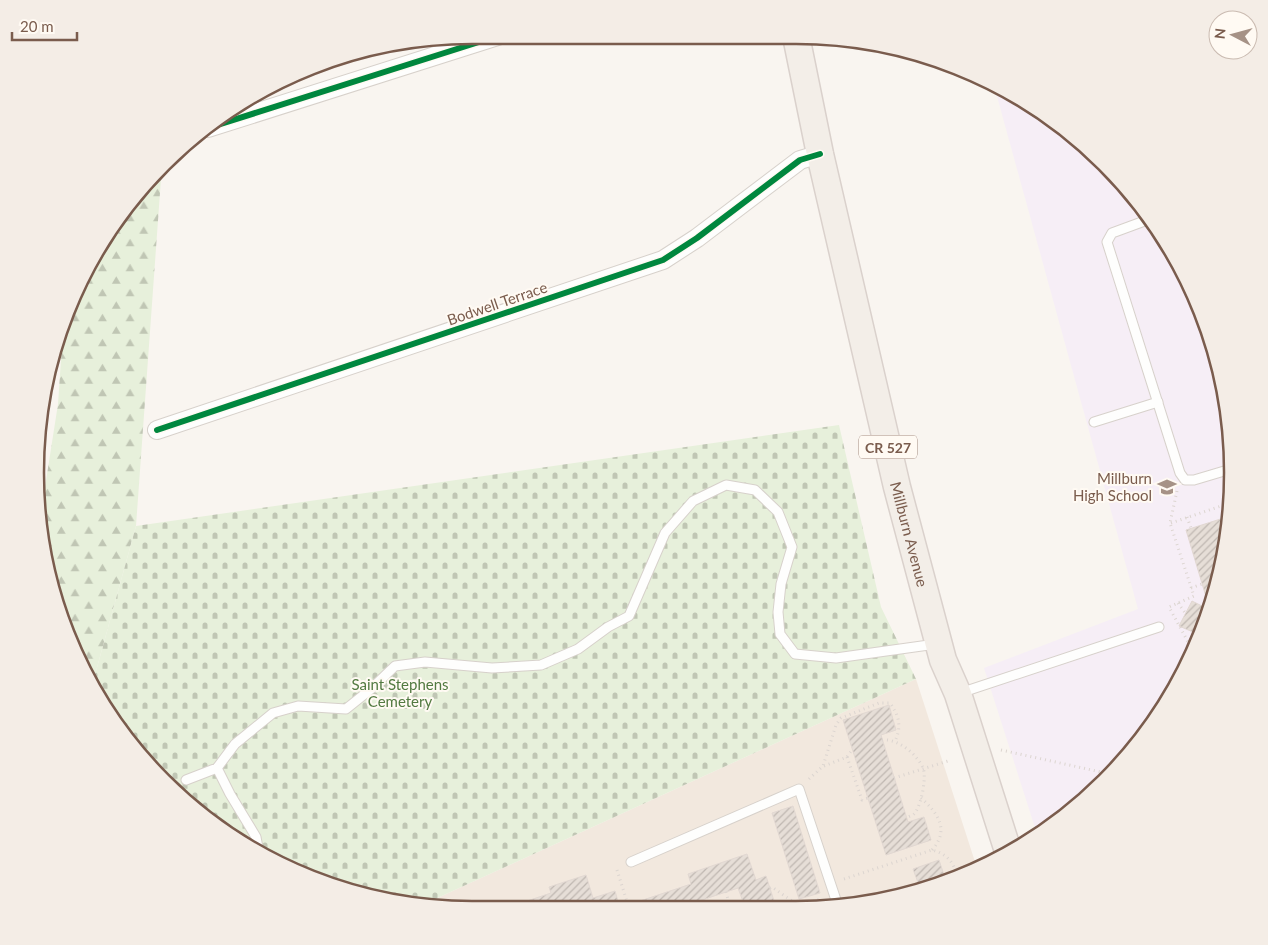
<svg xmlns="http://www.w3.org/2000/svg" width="1268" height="945" font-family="Lato,sans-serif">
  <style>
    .residential { fill: #f2e8de }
    .education { fill: #f6eef6 }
    .forest { fill: url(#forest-firs) }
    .cemetery { fill: url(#cemetery-stones) }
    .building { fill: url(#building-hatch); stroke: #e2d8d2 }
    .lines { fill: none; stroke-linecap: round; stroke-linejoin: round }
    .service-casing { stroke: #d7d1cb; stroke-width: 11 }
    .minor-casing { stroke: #d7d1cb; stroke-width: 20 }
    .primary-casing { stroke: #dad1cc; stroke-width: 29 }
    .path { stroke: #dcd5d0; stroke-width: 3; stroke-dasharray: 1 4; stroke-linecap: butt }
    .service { stroke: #fefefd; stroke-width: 9 }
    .minor { stroke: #fefefd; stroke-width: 18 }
    .primary { stroke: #f3eee8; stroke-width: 26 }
    .cycleway-casing { stroke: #fffaf3; stroke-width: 9 }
    .cycleway { stroke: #00873e; stroke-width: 6 }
    .labels { text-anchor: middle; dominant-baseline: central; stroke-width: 4; stroke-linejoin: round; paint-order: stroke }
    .shield { fill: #fffaf3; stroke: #a28b7f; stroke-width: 1 }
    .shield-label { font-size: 14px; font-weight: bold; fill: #7a5c4d }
    .street-label { font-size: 15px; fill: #7a5c4d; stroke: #fffaf3 }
    .poi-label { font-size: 15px; fill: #7a5c4d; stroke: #fffaf3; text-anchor: end }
    .park-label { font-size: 15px; fill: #537a41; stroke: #fffaf3 }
    .rim { fill: none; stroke: #7a5c4d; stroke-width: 2.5 }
  </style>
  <defs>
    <pattern id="forest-firs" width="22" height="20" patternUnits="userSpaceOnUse" patternTransform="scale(1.25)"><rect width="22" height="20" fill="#e7f0db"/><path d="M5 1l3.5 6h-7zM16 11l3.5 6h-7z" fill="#c0c6b4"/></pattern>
    <pattern id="cemetery-stones" width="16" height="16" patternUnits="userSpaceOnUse" patternTransform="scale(1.25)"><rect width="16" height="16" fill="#e7f0db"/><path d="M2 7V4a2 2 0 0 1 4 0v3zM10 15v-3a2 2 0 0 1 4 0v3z" fill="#c0c6b4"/></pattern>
    <pattern id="building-hatch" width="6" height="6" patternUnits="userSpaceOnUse" patternTransform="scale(1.25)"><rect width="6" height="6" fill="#e6ded7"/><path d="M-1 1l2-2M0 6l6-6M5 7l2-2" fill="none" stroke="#bfb7b1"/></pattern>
  </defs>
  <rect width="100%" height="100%" fill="#f9f5f0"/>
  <path class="residential" d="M 916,679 L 977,868 L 963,877 L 853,906 L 444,909 L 422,905 Z"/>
  <path class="education" d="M 995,89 L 1039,109 L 1143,206 L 1188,279 L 1218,360 L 1232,444 L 1229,530 L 1210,613 L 1174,691 L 1124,761 L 1062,820 L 1037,834 L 984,668 L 1138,609 Z"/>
  <path class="forest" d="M 162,165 L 136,526 L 93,682 L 68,640 L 40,519 L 58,404 L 63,330 L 80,279 Z"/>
  <path class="cemetery" d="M 839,425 L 881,607 L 916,679 L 422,905 L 359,895 L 254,852 L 184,802 L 125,739 L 93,682 L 136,526 Z"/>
  <g class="building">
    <path d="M 1230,516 L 1229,530 L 1210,613 L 1200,635 L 1179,626 L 1192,601 L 1210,610 L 1186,530 Z"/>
    <path d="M 889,705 L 896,730 L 881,735 L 908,822 L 924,817 L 931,840 L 886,855 L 843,720 Z"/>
    <path d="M 793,806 L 820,893 L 799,899 L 772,813 Z"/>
    <path d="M 747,854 L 756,880 L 766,876 L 776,907 L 745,907 L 738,888 L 699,901 L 701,907 L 638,908 L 637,902 L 691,884 L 688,874 Z"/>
    <path d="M 939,860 L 946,881 L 920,888 L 913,869 Z"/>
    <path d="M 586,875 L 593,898 L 615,891 L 620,908 L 592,908 L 590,902 L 573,908 L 503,909 L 551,893 L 549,887 Z"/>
  </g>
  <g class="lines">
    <g class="service-casing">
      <g id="service">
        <path d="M 1150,219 L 1112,233 L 1107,242 L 1180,473 L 1185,480 L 1194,480 L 1231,469"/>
        <path d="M 1094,422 L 1158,402"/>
        <path d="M 960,693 L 1159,627"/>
        <path d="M 217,768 L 230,794 L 256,837 L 259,853"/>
        <path d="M 186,780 L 217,768 L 235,744 L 273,713 L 298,706 L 346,709 L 371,689 L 395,666 L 425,662 L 492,668 L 541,665 L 578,649 L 608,627 L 629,616 L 665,533 L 693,501 L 726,485 L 755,490 L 778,512 L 792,547 L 781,584 L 778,612 L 780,634 L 795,654 L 836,658 L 936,644"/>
        <path d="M 631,862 L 799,789 L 838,906"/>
      </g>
    </g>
    <g class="minor-casing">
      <g id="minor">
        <path d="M 208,128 L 501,35"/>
        <path d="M 157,430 L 663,260 L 697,238 L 800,160 L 820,154"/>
      </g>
    </g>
    <g class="primary-casing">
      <g id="primary">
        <path id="s1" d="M 796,36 L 820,154 L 897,487 L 943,660 L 958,694 L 1008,851"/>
      </g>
    </g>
    <g class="path">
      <path d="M 1177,491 L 1170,523 L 1194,596 L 1169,607 L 1193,651"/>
      <path d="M 1187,517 L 1191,528"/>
      <path d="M 1171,523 L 1230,503"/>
      <path d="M 1191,588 L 1202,584"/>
      <path d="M 1178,603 L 1186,614"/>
      <path d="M 882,740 C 897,738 917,754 923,768 C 927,777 921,807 914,814 C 912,816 909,816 907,818"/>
      <path d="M 1001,750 L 1110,774"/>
      <path d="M 847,757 L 862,800 L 868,798"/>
      <path d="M 824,766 L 847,757 L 852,750"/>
      <path d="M 894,778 L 948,761"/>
      <path d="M 809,779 L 823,766 L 836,725 L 841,718 L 879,703 L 890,703 C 899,716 902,726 895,741"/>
      <path d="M 921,798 C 938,813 950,830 932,850"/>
      <path d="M 617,870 L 629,908"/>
      <path d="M 844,879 L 932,850 C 946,853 957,864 956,879"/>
      <path d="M 956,879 L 965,875"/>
      <path d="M 770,888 L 772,887 L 799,906 L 820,899"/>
      <path d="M 726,892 L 730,907"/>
      <path d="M 576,907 L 576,908"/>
    </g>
    <use href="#service" class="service"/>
    <use href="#minor" class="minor"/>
    <use href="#primary" class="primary"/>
    <g class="cycleway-casing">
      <g id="cycleway">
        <path d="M 208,128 L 501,35"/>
        <path d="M 157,430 L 663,260 L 697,238 L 800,160 L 820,154"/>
      </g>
    </g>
    <use href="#cycleway" class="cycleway"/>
  </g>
  <defs>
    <g id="school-bare" transform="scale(1.5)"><path d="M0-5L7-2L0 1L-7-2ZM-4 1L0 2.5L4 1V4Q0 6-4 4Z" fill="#a69286" stroke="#fffaf3" stroke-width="2.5" paint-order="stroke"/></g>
  </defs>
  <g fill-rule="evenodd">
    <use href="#school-bare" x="1167" y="487"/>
  </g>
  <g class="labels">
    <rect class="shield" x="859" y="435.5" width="58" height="23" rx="4"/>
    <g class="shield-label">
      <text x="888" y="447">CR 527</text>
    </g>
    <g class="street-label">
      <text transform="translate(497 303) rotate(-19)">Bodwell Terrace</text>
      <text stroke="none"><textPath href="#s1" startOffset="511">Millburn Avenue</textPath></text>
    </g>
    <g class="poi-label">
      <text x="1152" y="478">Millburn<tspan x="1152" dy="17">High School</tspan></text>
    </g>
    <g class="park-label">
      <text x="400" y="684">Saint Stephens<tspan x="400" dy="17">Cemetery</tspan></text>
    </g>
  </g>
  <path d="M0 0H1268V945H0ZM472 44H796A428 428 0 0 1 1224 472V473A428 428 0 0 1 796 901H472A428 428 0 0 1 44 473V472A428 428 0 0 1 472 44Z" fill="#f4ede6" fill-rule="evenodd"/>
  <path class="rim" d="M472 44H796A428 428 0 0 1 1224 472V473A428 428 0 0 1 796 901H472A428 428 0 0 1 44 473V472A428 428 0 0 1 472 44Z"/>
  <g transform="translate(1233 35) rotate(276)"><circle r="24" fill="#fffaf3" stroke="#cabbb1"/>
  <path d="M0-4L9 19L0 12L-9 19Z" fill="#a69286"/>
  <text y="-8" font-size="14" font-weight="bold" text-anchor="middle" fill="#7a5c4d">N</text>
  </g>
  <path d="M12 32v8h65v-8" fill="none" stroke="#7a5c4d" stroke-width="2.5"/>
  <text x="20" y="32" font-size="15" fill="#7a5c4d" stroke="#fffaf3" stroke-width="4" paint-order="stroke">20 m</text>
</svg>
